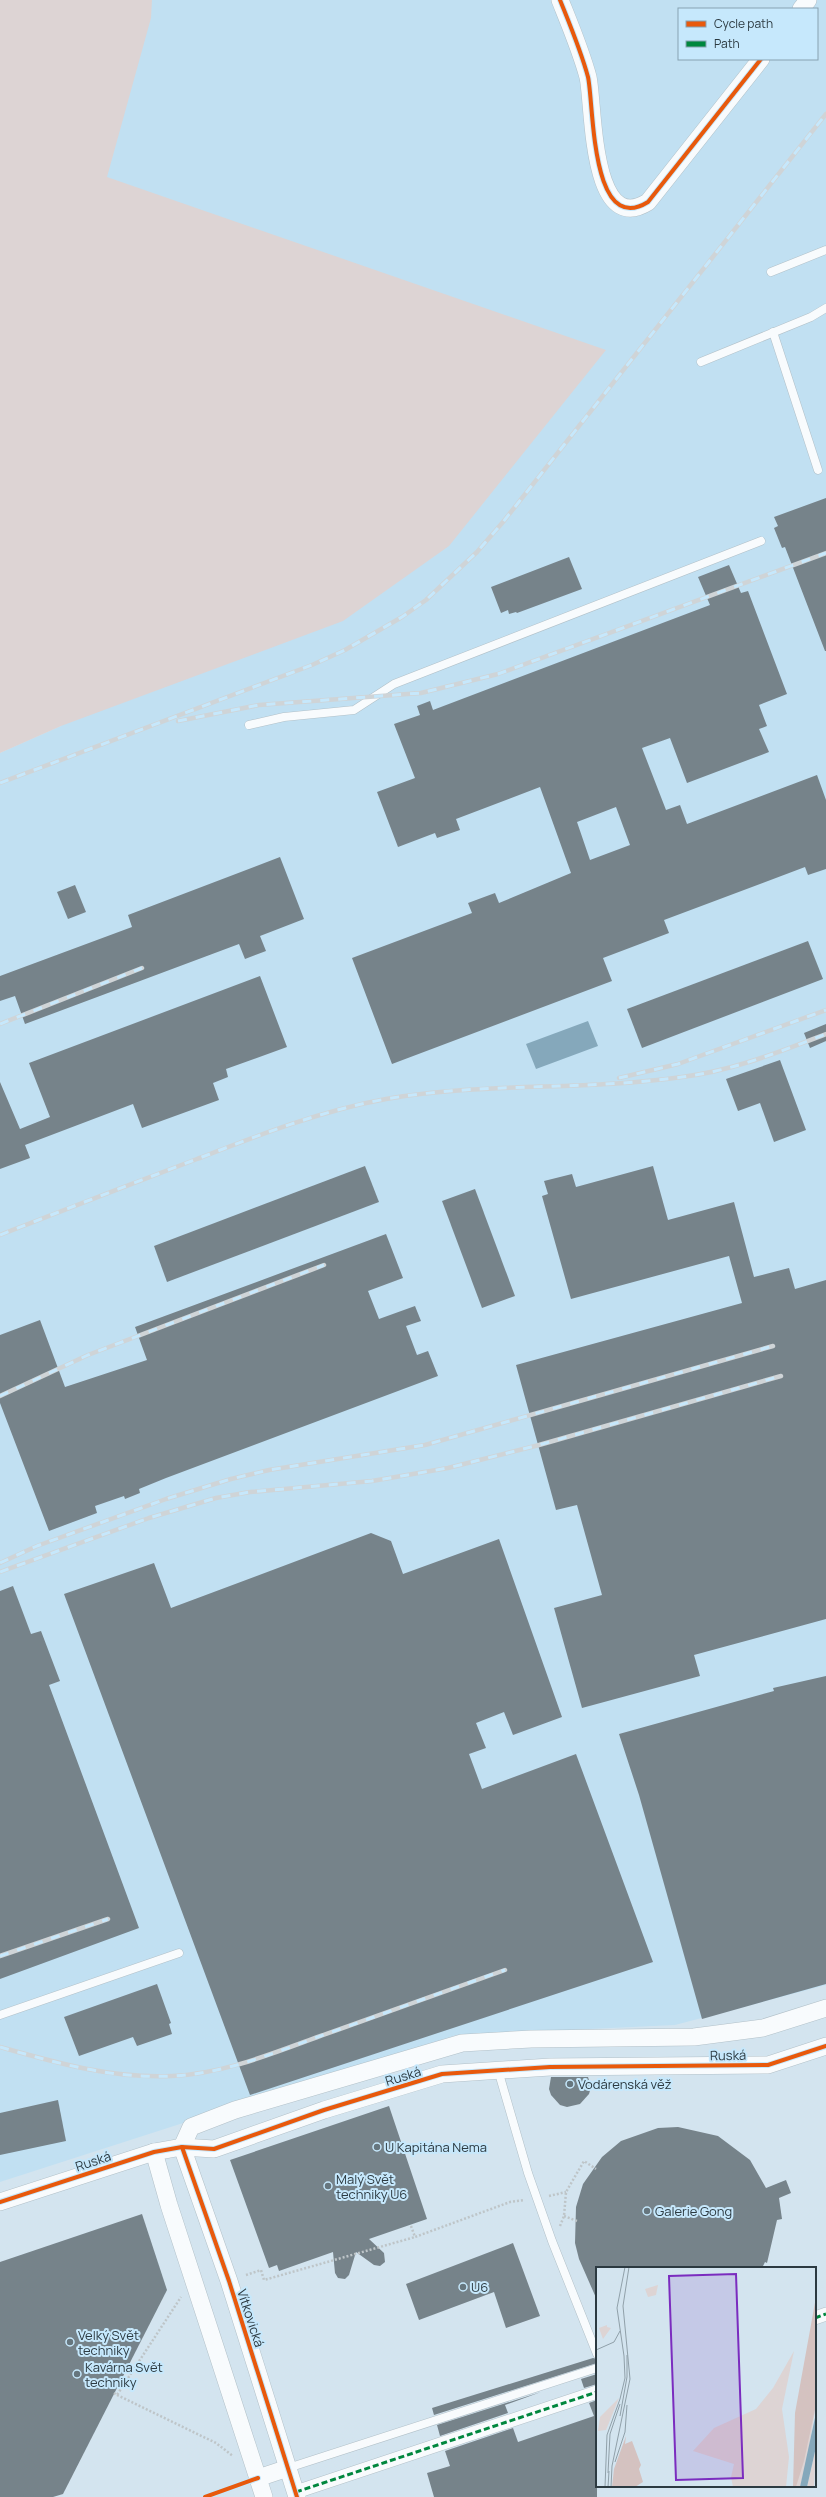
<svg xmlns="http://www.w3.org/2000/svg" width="826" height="2497" font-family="Manrope,sans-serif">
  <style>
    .built { fill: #c1e0f2; fill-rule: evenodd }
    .green { fill: #ddd4d4 }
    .water { fill: #85a8bb }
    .building { fill: #76838a; fill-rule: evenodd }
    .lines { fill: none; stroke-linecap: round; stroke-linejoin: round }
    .service-casing { stroke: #b2c0c8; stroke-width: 9 }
    .pedestrian-casing { stroke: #b2c0c8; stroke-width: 14 }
    .minor-casing { stroke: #b2c0c8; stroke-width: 18 }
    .path { stroke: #bec5c8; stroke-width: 2.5; stroke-dasharray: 2 2; stroke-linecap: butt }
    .service { stroke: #f8fbfd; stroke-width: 8 }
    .pedestrian { stroke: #f8fbfd; stroke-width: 13 }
    .minor { stroke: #f8fbfd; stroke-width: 17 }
    .rail-casing { stroke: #cfd4d7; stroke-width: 4.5 }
    .rail { stroke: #c6e8fc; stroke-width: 3; stroke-dasharray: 9; stroke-linecap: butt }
    .quiet { stroke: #00873e; stroke-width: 3; stroke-dasharray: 6 3; stroke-linecap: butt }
    .cycleway-casing { stroke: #c6e8fc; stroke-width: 6 }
    .cycleway { stroke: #e8590c; stroke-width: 4 }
    .poi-dot { fill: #66767e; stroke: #c6e8fc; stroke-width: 1.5 }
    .labels { text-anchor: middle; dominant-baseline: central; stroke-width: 4; stroke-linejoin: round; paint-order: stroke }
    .street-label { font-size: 13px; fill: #2c3a41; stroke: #c6e8fc }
    .poi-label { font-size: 13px; fill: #2c3a41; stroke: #c6e8fc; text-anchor: start }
    .inset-road { fill: none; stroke: #90a0a9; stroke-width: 1 }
    .view { fill: #7b2cbf; fill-opacity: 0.15; stroke: #7b2cbf; stroke-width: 2 }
    .inset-edge { fill: none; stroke: #2c3a41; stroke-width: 2 }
  </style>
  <rect width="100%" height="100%" fill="#d3e4ef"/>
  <path class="built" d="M 0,0 L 826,0 L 826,1985 L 675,2025 L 456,2035 L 0,2182 L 0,753 L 61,726 L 208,360 ZM 679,9 L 817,9 L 817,59 L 679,59 Z"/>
  <path class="green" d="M 0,0 L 152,0 L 151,18 L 107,177 L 606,350 L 449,546 L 343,621 L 61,726 L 0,753 Z"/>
  <path class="water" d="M 588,1021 L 598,1046 L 536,1069 L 526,1044 Z"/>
  <g class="building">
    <path d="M 826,498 L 826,651 L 825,651 L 785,547 L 782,548 L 774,528 L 778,526 L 774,517 Z"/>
    <path d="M 569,557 L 582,589 L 517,613 L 516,612 L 509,614 L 508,610 L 501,613 L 491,587 Z"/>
    <path d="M 729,565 L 741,593 L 748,591 L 787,694 L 759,705 L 767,726 L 759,729 L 769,752 L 687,783 L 670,738 L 642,748 L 666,810 L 680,805 L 687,824 L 817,775 L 826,800 L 826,869 L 808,875 L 805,867 L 664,920 L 669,933 L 603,958 L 612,981 L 392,1064 L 352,958 L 472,913 L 468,903 L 495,893 L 499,903 L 571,873 L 540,787 L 456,819 L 460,830 L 437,838 L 435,833 L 398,847 L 377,792 L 415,778 L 394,724 L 420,715 L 417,706 L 430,701 L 433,710 L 710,605 L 698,577 ZM 616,807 L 630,845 L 590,860 L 577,822 Z"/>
    <path d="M 280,857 L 304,919 L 260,936 L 266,951 L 245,959 L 239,944 L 25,1024 L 15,996 L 0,1001 L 0,976 L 132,927 L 128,915 Z"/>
    <path d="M 75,885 L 86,912 L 68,919 L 57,892 Z"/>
    <path d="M 808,941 L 823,979 L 642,1048 L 627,1009 Z"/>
    <path d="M 260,976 L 287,1047 L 226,1069 L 228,1077 L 213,1083 L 219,1100 L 142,1128 L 133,1104 L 25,1145 L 30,1158 L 0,1169 L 0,1082 L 20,1129 L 50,1117 L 29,1063 Z"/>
    <path d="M 826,1024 L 826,1041 L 810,1048 L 804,1033 Z"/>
    <path d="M 780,1060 L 806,1130 L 774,1142 L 760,1103 L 738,1111 L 726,1079 Z"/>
    <path d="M 365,1166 L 379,1202 L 167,1282 L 154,1246 Z"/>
    <path d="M 653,1166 L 668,1220 L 734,1202 L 754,1277 L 789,1268 L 795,1289 L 826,1280 L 826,1619 L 694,1655 L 700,1676 L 582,1708 L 554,1608 L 602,1595 L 577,1505 L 556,1510 L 516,1365 L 742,1303 L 729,1256 L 571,1299 L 542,1196 L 548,1194 L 544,1181 L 572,1174 L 576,1187 Z"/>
    <path d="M 475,1189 L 515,1296 L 482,1308 L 442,1201 Z"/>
    <path d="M 386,1234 L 403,1278 L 368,1291 L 379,1319 L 415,1306 L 421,1321 L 406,1326 L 417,1355 L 428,1351 L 438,1376 L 166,1478 L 139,1489 L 140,1493 L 125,1499 L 124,1496 L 95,1506 L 97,1513 L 49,1531 L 0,1403 L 0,1335 L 40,1320 L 65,1387 L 147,1360 L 135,1327 Z"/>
    <path d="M 371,1533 L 391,1541 L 403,1574 L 499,1539 L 562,1717 L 513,1735 L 504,1712 L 476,1723 L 486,1748 L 469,1754 L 482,1789 L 576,1754 L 653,1962 L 250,2095 L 64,1594 L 154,1563 L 171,1608 Z"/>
    <path d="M 13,1586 L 31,1634 L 41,1631 L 60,1681 L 49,1685 L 139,1928 L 0,1979 L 0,1591 Z"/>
    <path d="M 826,1676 L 826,1984 L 702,2019 L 639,1795 L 619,1734 L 774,1691 L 773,1688 Z"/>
    <path d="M 157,1984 L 171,2023 L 169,2024 L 172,2034 L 137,2046 L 133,2037 L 79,2056 L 64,2017 Z"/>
    <path d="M 551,2077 L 588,2077 L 591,2087 L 589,2094 L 580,2104 L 567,2107 L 560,2105 L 551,2095 L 549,2089 Z"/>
    <path d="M 58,2100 L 66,2141 L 0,2155 L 0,2113 Z"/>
    <path d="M 389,2106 L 427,2219 L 369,2239 L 384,2253 L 385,2262 L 380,2266 L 374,2265 L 356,2252 L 349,2275 L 345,2279 L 338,2278 L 335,2273 L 333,2252 L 279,2271 L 277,2265 L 269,2268 L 230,2160 Z"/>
    <path d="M 678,2127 L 718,2136 L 750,2160 L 766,2188 L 786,2180 L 791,2193 L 779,2198 L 782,2219 L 777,2220 L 767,2263 L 765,2262 L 762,2268 L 597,2268 L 597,2300 L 579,2259 L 575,2243 L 576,2207 L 583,2184 L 602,2157 L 621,2141 L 658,2128 Z"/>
    <path d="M 142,2214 L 167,2290 L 63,2494 L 53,2497 L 0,2497 L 0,2262 Z"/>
    <path d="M 513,2243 L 540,2316 L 506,2328 L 494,2292 L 419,2320 L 406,2284 Z"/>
    <path d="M 593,2358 L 597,2359 L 597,2363 L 434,2415 L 432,2408 Z"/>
    <path d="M 597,2374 L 597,2384 L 584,2388 L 581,2379 Z"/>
    <path d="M 541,2392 L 505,2405 L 508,2413 L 440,2436 L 437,2425 Z"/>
    <path d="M 597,2400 L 597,2497 L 434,2497 L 427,2473 L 450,2466 L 445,2451 L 513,2428 L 518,2442 L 594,2416 L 589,2403 Z"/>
  </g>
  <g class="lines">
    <g class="service-casing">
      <g id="service">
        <path d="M 771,272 L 826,250"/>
        <path d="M 773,332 L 818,470"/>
        <path d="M 701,362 L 811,317 L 826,308"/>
        <path d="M 249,725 L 284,717 L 354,710 L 394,684 L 761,541"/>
        <path d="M 0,2015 L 179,1953"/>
        <path d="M 498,2070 L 528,2173 L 552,2241 L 597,2354"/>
        <path d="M 288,2468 L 597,2368"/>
      </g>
    </g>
    <g class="pedestrian-casing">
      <g id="pedestrian">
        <path d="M 815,2318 L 826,2314"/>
        <path d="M 296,2492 L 597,2392"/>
      </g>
    </g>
    <g class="minor-casing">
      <g id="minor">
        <path d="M 560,0 C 570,25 581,51 588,77 C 594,103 590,238 648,202 L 761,59"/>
        <path d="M 801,9 L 808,0"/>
        <path d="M 182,2147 L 191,2127 L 235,2110 L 462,2043 L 531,2039 L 694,2037 L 763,2028 L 826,2008"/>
        <path d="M 182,2147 L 229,2281 L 297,2497"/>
        <path d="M 154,2152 L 169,2205 L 264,2497"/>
        <path d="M 0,2202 L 154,2152 L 182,2147 L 214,2149 L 324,2110 L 442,2074 L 550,2067 L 768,2065 L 826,2046"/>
        <path d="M 258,2478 L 288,2468"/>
      </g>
    </g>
    <g class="path">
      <path d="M 549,2196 L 566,2192"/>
      <path d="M 564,2216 L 577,2221"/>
      <path d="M 411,2226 L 415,2237 L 510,2202 L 524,2200"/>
      <path d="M 560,2226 L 564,2216 L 566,2192 L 584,2161 L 596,2169"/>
      <path d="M 246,2275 L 261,2270 L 264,2280 L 415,2237"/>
      <path d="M 114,2393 L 117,2395 L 181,2297"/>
      <path d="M 117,2395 L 216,2443 L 233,2456"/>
    </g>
    <use href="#service" class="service"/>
    <use href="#pedestrian" class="pedestrian"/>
    <use href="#minor" class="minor"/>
    <g class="rail-casing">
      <g id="rail">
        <path d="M 178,721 L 259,705 L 421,693 L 498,674 L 826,553"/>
        <path d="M 0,783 L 312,665 L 345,650 L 402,617 L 426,600 L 477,552 L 503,522 L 826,114"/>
        <path d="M 0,1024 L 142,968"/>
        <path d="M 619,1078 L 678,1064 L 826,1010"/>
        <path d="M 0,1235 C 66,1209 131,1184 197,1159 C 259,1135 320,1111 386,1099 C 483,1082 584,1091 682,1077 C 732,1071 779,1052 826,1034"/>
        <path d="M 0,1396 L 88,1355 L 324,1265"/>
        <path d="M 0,1563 L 37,1546 L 166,1499 L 231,1479 L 269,1470 L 425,1445 L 773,1346"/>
        <path d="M 0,1572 L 149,1518 L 216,1498 L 250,1492 L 372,1481 L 448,1468 L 539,1445 L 781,1376"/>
        <path d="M 0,1956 L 108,1919"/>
        <path d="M 0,2047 C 57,2063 112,2079 172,2076 C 225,2074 276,2052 326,2034 C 386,2013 445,1991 505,1970"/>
      </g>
    </g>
    <use href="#rail" class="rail"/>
    <g class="quiet">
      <path d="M 815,2318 L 826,2314"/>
      <path d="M 296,2492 L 597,2392"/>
    </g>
    <g class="cycleway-casing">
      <g id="cycleway">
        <path d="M 560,0 C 570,25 581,51 588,77 C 594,103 590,238 648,202 L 761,59"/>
        <path d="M 182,2147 L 229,2281 L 297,2497"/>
        <path d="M 0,2202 L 154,2152 L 182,2147 L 214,2149 L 324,2110 L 442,2074 L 550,2067 L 768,2065 L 826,2046"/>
        <path d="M 205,2497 L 258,2478"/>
      </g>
    </g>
    <use href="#cycleway" class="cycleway"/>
  </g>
  <g class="poi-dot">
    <circle cx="570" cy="2084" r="4"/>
    <circle cx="377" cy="2147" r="4"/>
    <circle cx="328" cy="2186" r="4"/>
    <circle cx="647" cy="2211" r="4"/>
    <circle cx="463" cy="2287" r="4"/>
    <circle cx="70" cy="2342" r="4"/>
    <circle cx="77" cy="2374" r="4"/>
  </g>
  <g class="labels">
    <g class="street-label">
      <text transform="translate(728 2055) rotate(-1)">Ruská</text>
      <text transform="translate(403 2076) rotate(-17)">Ruská</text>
      <text transform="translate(93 2161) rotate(-18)">Ruská</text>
      <text transform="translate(251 2318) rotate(72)">Vítkovická</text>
    </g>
    <g class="poi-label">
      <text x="578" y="2084">Vodárenská věž</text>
      <text x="385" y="2147">U Kapitána Nema</text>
      <text x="336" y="2179">Malý Svět<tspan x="336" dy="15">techniky U6</tspan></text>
      <text x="655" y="2211">Galerie Gong</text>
      <text x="471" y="2287">U6</text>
      <text x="78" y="2335">Velký Svět<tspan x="78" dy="15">techniky</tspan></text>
      <text x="85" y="2367">Kavárna Svět<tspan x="85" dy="15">techniky</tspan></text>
    </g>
  </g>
  <g transform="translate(596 2267)">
    <rect width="220" height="220" fill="#d3e4ef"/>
    <path d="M 62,18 L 60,28 L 52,30 L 49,22 ZM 11,58 L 11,60 L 15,61 L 7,72 L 3,61 ZM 198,84 L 186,142 L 193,190 L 190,220 L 137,220 L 135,210 L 138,197 L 97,184 L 118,161 L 160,142 L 177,121 ZM 23,131 L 10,163 L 2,164 L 4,150 ZM 220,138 L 211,193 L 204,220 L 200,220 ZM 220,180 L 218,220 L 211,220 Z" fill="#ddd4d4"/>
    <path d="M 220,30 L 220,138 L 208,194 L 200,220 L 197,220 L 199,146 ZM 30,169 L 29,177 L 36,174 L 45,198 L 43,202 L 47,215 L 39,220 L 16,220 L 18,202 Z" fill="#d4c2c0"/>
    <path d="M 220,146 L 220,180 L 211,220 L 204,220 Z" fill="#85a8bb"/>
    <path class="inset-road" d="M 0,83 L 18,75 L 24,64M 24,149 L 31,110 L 31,88M 19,195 L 29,165 L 31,138M 12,206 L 14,167 L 24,137M 9,220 L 11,168 L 24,132 L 29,111 L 28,89 L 21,41 L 29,0M 12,220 L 13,204M 15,220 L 16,199 L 34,112 L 27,39 L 33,0"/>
    <path class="view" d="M 140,7 L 147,211 L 80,213 L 73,9 Z"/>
    <rect width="220" height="220" class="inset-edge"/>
  </g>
  <rect x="678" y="8" width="140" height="52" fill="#c6e8fc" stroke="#88a2b1"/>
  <rect x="686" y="21" width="20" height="6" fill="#e8590c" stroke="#88a2b1"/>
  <text x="714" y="28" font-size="12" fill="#2c3a41">Cycle path</text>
  <rect x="686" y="41" width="20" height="6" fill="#00873e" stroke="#88a2b1"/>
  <text x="714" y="48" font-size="12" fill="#2c3a41">Path</text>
</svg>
